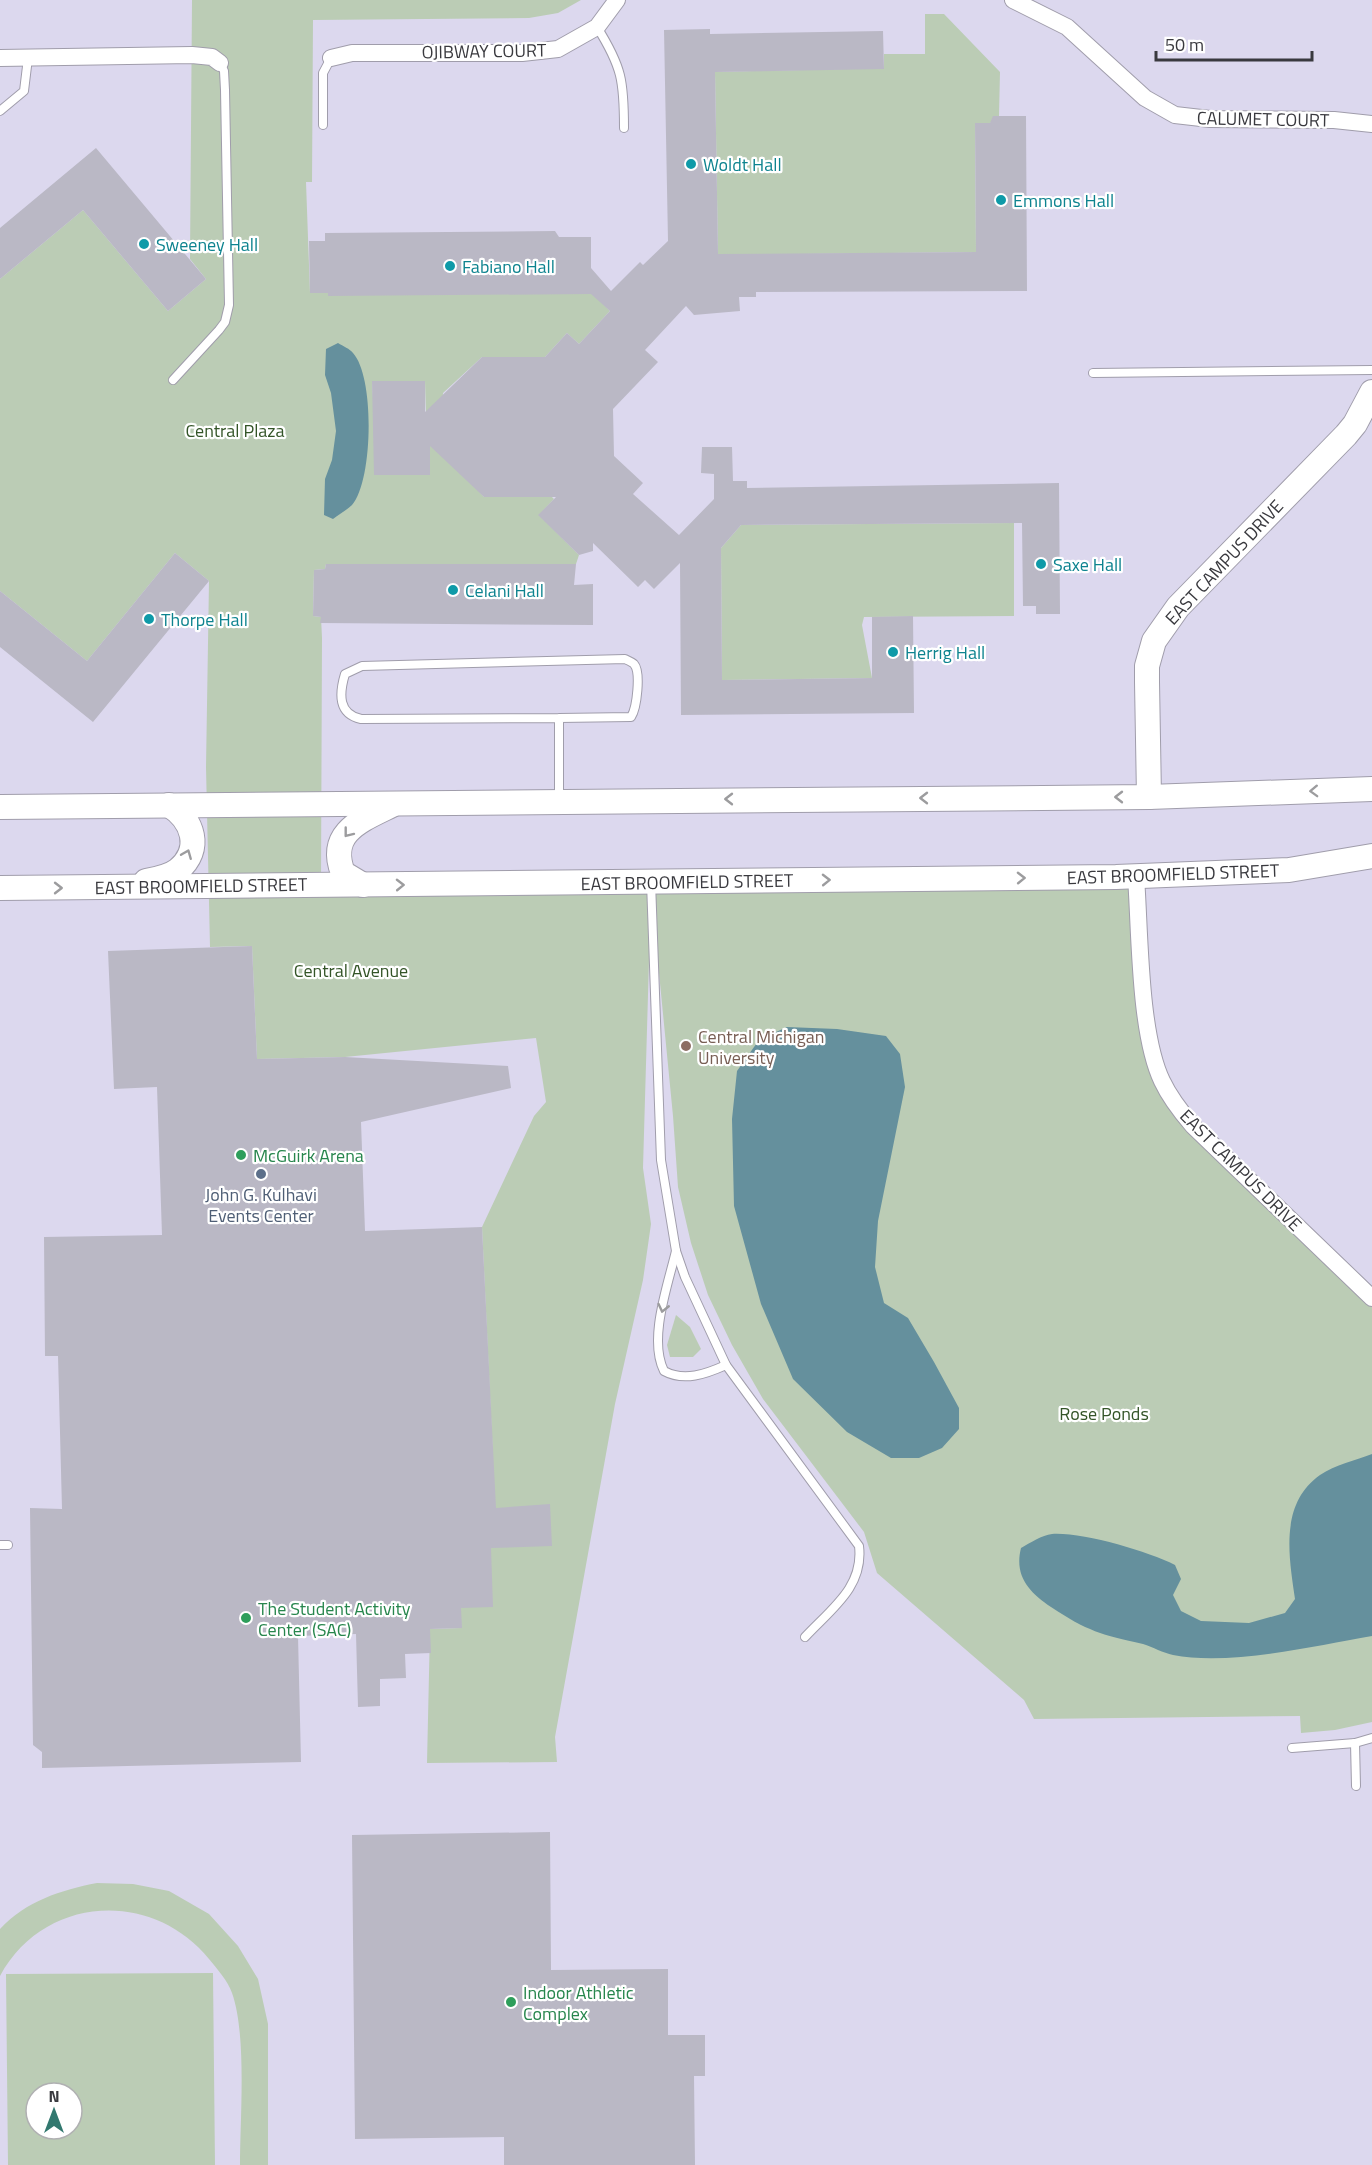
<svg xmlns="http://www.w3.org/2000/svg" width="1372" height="2165" font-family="'Titillium Web',sans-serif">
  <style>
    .built { fill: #dcd8ee; fill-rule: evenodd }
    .green { fill: #bbccb5; fill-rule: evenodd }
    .water { fill: #65909d }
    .building { fill: #bab8c5 }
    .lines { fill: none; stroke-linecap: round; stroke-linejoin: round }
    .lane-casing { stroke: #a09dab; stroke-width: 10 }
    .street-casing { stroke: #a09dab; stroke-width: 18 }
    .secondary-casing { stroke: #a09dab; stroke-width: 26 }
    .lane { stroke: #fff; stroke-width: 8 }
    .street { stroke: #fff; stroke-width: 16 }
    .secondary { stroke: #fff; stroke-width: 24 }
    .oneway { stroke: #9c9c9e }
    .culture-dot { fill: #0f9aa8; stroke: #fff; stroke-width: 2 }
    .education-dot { fill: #8d6e63; stroke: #fff; stroke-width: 2 }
    .leisure-dot { fill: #2e9e5b; stroke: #fff; stroke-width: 2 }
    .service-dot { fill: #5c6f8a; stroke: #fff; stroke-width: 2 }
    .labels { text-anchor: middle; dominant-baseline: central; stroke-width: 4.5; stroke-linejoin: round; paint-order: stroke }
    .street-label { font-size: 18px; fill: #39393e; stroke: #fff }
    .culture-label { font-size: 18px; fill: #0d838f; stroke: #fff; text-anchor: start }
    .park-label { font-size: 18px; fill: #335427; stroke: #fff }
    .education-label { font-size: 18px; fill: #785e54; stroke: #fff; text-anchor: start }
    .leisure-label { font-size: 18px; fill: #27864d; stroke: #fff; text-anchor: start }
    .service-label { font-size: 18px; fill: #4e5e75; stroke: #fff }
  </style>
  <rect width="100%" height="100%" fill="#e5e3f1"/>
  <path class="built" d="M 0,0 L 1372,0 L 1372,2165 L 0,2165 ZM 36,2093 L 72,2093 L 72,2129 L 36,2129 Z"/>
  <g class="green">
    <path d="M 192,0 L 581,0 L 558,13 L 529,18 L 313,20 L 312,182 L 306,182 L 310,293 L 574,273 L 610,311 L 579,344 L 567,333 L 545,357 L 482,357 L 443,393 L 442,416 L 426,417 L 425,381 L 372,382 L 378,475 L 430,475 L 430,437 L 484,497 L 544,497 L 548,493 L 554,499 L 539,515 L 579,555 L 576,564 L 326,564 L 325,569 L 314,570 L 313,616 L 321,617 L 322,638 L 321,884 L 1136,877 L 1151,1045 L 1193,1126 L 1372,1298 L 1372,1722 L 1335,1730 L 1301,1733 L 1300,1716 L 1034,1719 L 1024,1700 L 877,1573 L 864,1532 L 763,1399 L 732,1345 L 708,1295 L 691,1243 L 678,1187 L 673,1116 L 651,891 L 643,1168 L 651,1224 L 643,1280 L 615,1404 L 555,1737 L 557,1762 L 427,1763 L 430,1629 L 461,1628 L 461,1608 L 491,1548 L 493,1458 L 482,1227 L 534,1116 L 546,1102 L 536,1038 L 345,1057 L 257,1059 L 252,946 L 210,947 L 206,767 L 209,581 L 175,553 L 87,661 L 0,591 L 0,279 L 83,210 L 168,311 L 206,279 L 190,259 Z"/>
    <path d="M 925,14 L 944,14 L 1000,72 L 999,116 L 990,123 L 975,123 L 976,252 L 718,255 L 715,72 L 884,68 L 884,54 L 925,54 Z"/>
    <path d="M 1014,523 L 1014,616 L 864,617 L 862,625 L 872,678 L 722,680 L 721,548 L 741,525 Z"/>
    <path d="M 676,1315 L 690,1327 L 701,1349 L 693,1357 L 670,1357 L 667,1345 Z"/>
    <path d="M 97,1883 L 133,1884 L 169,1891 L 209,1914 L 238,1946 L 258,1979 L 268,2024 L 268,2165 L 240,2165 C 240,2118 247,2035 232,1993 C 228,1981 217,1969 209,1959 C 152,1889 44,1895 0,1976 L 0,1929 C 26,1901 61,1890 97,1883 Z"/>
    <path d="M 213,1973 L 215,2165 L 8,2165 L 6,1974 ZM 36,2093 L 72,2093 L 72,2129 L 36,2129 Z"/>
  </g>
  <g class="water">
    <path d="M 338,343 C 343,346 350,349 353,353 C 375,377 373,481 352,505 C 347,510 339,514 333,519 L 324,515 L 325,479 L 332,460 L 336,431 L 331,393 L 325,375 L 326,349 Z"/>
    <path d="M 787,1027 L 837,1029 L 886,1036 L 900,1054 L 905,1087 L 878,1221 L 875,1267 L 884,1303 L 908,1318 L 934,1362 L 959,1408 L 959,1429 L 942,1448 L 919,1458 L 891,1458 L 847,1432 L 793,1379 L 761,1304 L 734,1206 L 732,1119 L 737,1071 L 759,1040 Z"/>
    <path d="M 1372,1454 L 1372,1636 C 1314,1646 1230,1666 1173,1655 C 1163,1653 1153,1647 1143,1644 C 1102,1635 1087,1631 1051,1607 C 1029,1592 1014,1576 1021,1548 C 1030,1543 1042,1535 1052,1534 C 1082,1532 1147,1551 1175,1565 L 1181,1579 L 1173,1595 L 1181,1611 L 1201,1621 L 1249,1623 L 1285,1613 L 1295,1599 C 1289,1557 1279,1504 1320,1475 C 1335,1465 1356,1460 1372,1454 Z"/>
  </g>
  <g class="building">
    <path d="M 710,29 L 710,34 L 883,31 L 884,69 L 715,72 L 718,254 L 976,252 L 975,123 L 990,123 L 993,116 L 1026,116 L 1027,291 L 756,292 L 756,297 L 739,297 L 740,311 L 694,315 L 686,306 L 645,350 L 658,362 L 613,409 L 614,456 L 643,483 L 633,494 L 679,535 L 714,499 L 714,474 L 701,473 L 702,447 L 732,447 L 733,481 L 747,481 L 747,488 L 1059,483 L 1060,614 L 1036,614 L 1036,606 L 1023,606 L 1022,523 L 741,525 L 721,548 L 722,680 L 872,678 L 872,617 L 913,616 L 914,713 L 681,715 L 680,563 L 654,589 L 645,580 L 638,587 L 593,543 L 593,551 L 579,555 L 538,515 L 556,497 L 484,497 L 430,446 L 430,475 L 374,475 L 372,381 L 425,381 L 425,412 L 482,357 L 545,357 L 567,333 L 579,344 L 610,311 L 591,294 L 328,296 L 328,293 L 310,293 L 309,241 L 325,241 L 325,233 L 555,231 L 559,237 L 591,237 L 591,268 L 611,291 L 640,262 L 643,265 L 668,241 L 664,30 Z"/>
    <path d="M 96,148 L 206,279 L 168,311 L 83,210 L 0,279 L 0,228 Z"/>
    <path d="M 175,553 L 209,581 L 93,722 L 0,647 L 0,591 L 87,661 Z"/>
    <path d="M 326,564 L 576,564 L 574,585 L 593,584 L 593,625 L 320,623 L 321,617 L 313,616 L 314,570 L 325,569 Z"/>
    <path d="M 252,946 L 257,1059 L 345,1057 L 508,1066 L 511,1088 L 361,1122 L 365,1231 L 482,1227 L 496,1508 L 550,1504 L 552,1546 L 491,1548 L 493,1607 L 461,1608 L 462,1628 L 430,1629 L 431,1653 L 405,1654 L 406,1678 L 380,1679 L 380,1706 L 358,1707 L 356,1634 L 298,1636 L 301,1762 L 42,1768 L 42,1752 L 33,1745 L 30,1508 L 62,1509 L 58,1356 L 45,1356 L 44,1237 L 162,1235 L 157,1087 L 114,1089 L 108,951 Z"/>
    <path d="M 550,1832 L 551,1970 L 668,1969 L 668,2035 L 705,2035 L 705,2076 L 694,2076 L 695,2165 L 504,2165 L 504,2137 L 355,2139 L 352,1835 Z"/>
  </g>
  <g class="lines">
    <g class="lane-casing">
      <g id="lane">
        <path d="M 597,27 C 622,67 624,81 624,128"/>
        <path d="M 0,111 L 24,91 L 28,58"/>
        <path d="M 323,125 L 323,73 L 331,58"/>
        <path d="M 1093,373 L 1372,370"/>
        <path d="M 173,380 L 219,330 L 225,322 L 229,305 L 225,90 L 224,71 L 220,63"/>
        <path d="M 559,718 L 361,719 C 338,714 339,694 345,674 L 362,666 L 625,659 C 627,660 632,662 634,664 C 641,672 637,708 631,717 L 559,718 L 559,800"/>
        <path d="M 651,882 L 661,1160 L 676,1251 L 685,1277 L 726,1365 L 859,1546 C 864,1587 831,1609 805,1637"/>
        <path d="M 676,1251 C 668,1285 648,1339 664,1371 C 684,1382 706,1374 726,1365"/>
        <path d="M 0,1545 L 8,1545"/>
        <path d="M 1355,1743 L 1356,1786"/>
        <path d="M 1292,1748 L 1355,1743 L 1372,1738"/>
      </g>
    </g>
    <g class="street-casing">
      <g id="street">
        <path d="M 1013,0 L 1067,27 L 1145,98 L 1175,115 L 1210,119 L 1334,120 L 1372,124"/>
        <path d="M 0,58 L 192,55 L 212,57 L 220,63"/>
        <path d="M 331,58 L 352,53 L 522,53 L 558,49 L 597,27 L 617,0"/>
        <path d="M 1136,877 C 1140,932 1139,1033 1162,1081 C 1170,1098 1181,1112 1193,1126 L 1372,1298"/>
      </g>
    </g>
    <g class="secondary-casing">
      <g id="secondary">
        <path d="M 1149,797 L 1147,682 L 1147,666 L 1154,641 L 1178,607 L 1346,435 L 1355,424 L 1372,392"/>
        <path d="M 0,807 L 1149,797 L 1372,789"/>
        <path d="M 146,881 C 157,879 169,877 178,870 C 203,849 193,820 169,805"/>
        <path d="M 363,885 L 343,873 C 327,832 362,820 392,805"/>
        <path d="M 0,888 L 1116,877 L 1289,870 L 1372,856"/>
      </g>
    </g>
    <use href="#lane" class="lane"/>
    <use href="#street" class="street"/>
    <use href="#secondary" class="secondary"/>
  </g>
  <defs><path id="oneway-chevron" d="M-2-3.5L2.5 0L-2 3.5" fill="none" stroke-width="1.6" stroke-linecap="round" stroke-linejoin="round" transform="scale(1.5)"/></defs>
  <g class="oneway">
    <use href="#oneway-chevron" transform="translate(1314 791) rotate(178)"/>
    <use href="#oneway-chevron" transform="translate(1119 797) rotate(180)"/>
    <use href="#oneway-chevron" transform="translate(924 798) rotate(180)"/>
    <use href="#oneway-chevron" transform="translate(729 799) rotate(180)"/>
    <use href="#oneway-chevron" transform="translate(348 833) rotate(128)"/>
    <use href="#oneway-chevron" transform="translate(187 854) rotate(-68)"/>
    <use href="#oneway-chevron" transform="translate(1021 878) rotate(-1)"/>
    <use href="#oneway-chevron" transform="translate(826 880) rotate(-1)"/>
    <use href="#oneway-chevron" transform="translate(400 885) rotate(-1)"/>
    <use href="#oneway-chevron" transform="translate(58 888)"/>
    <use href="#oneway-chevron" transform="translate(663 1308) rotate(103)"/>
  </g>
  <g class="culture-dot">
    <circle cx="691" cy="164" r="6"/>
    <circle cx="1001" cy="200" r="6"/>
    <circle cx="144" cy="244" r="6"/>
    <circle cx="450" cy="266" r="6"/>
    <circle cx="1041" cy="564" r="6"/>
    <circle cx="453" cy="590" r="6"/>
    <circle cx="149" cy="619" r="6"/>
    <circle cx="893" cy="652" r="6"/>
  </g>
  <circle class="education-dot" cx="686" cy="1046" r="6"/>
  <g class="leisure-dot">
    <circle cx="241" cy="1155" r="6"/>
    <circle cx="246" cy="1618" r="6"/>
    <circle cx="511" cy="2002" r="6"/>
  </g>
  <circle class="service-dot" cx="261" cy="1174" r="6"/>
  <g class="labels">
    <g class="street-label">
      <text transform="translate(484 51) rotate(-1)">OJIBWAY COURT</text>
      <text transform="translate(1263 119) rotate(1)">CALUMET COURT</text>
      <text transform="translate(1224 562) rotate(-47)">EAST CAMPUS DRIVE</text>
      <text transform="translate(1173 874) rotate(-2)">EAST BROOMFIELD STREET</text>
      <text transform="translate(687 882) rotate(-1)">EAST BROOMFIELD STREET</text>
      <text transform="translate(201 886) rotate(-1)">EAST BROOMFIELD STREET</text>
      <text transform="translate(1241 1170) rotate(45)">EAST CAMPUS DRIVE</text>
    </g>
    <g class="culture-label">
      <text x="703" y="164">Woldt Hall</text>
      <text x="1013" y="200">Emmons Hall</text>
      <text x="156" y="244">Sweeney Hall</text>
      <text x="462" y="266">Fabiano Hall</text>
      <text x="1053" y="564">Saxe Hall</text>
      <text x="465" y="590">Celani Hall</text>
      <text x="161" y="619">Thorpe Hall</text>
      <text x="905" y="652">Herrig Hall</text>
    </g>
    <g class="park-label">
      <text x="235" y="430">Central Plaza</text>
      <text x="351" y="970">Central Avenue</text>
      <text x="1104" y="1413">Rose Ponds</text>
    </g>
    <g class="education-label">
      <text x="698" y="1036">Central Michigan<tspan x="698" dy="21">University</tspan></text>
    </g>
    <g class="leisure-label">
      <text x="253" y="1155">McGuirk Arena</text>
      <text x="258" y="1608">The Student Activity<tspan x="258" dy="21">Center (SAC)</tspan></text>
      <text x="523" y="1992">Indoor Athletic<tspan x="523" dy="21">Complex</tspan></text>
    </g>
    <g class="service-label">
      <text x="261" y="1194">John G. Kulhavi<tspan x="261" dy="21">Events Center</tspan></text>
    </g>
  </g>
  <g transform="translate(54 2111)"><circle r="28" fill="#ffffff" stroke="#b0b0b2" stroke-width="1.5"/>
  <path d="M0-4.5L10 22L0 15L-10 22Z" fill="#32786f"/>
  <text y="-9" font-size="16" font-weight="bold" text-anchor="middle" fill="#39393e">N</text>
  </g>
  <path d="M1156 51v9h156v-9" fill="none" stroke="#39393e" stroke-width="3"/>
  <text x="1165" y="51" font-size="18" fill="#39393e" stroke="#ffffff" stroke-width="4.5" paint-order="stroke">50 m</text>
</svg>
